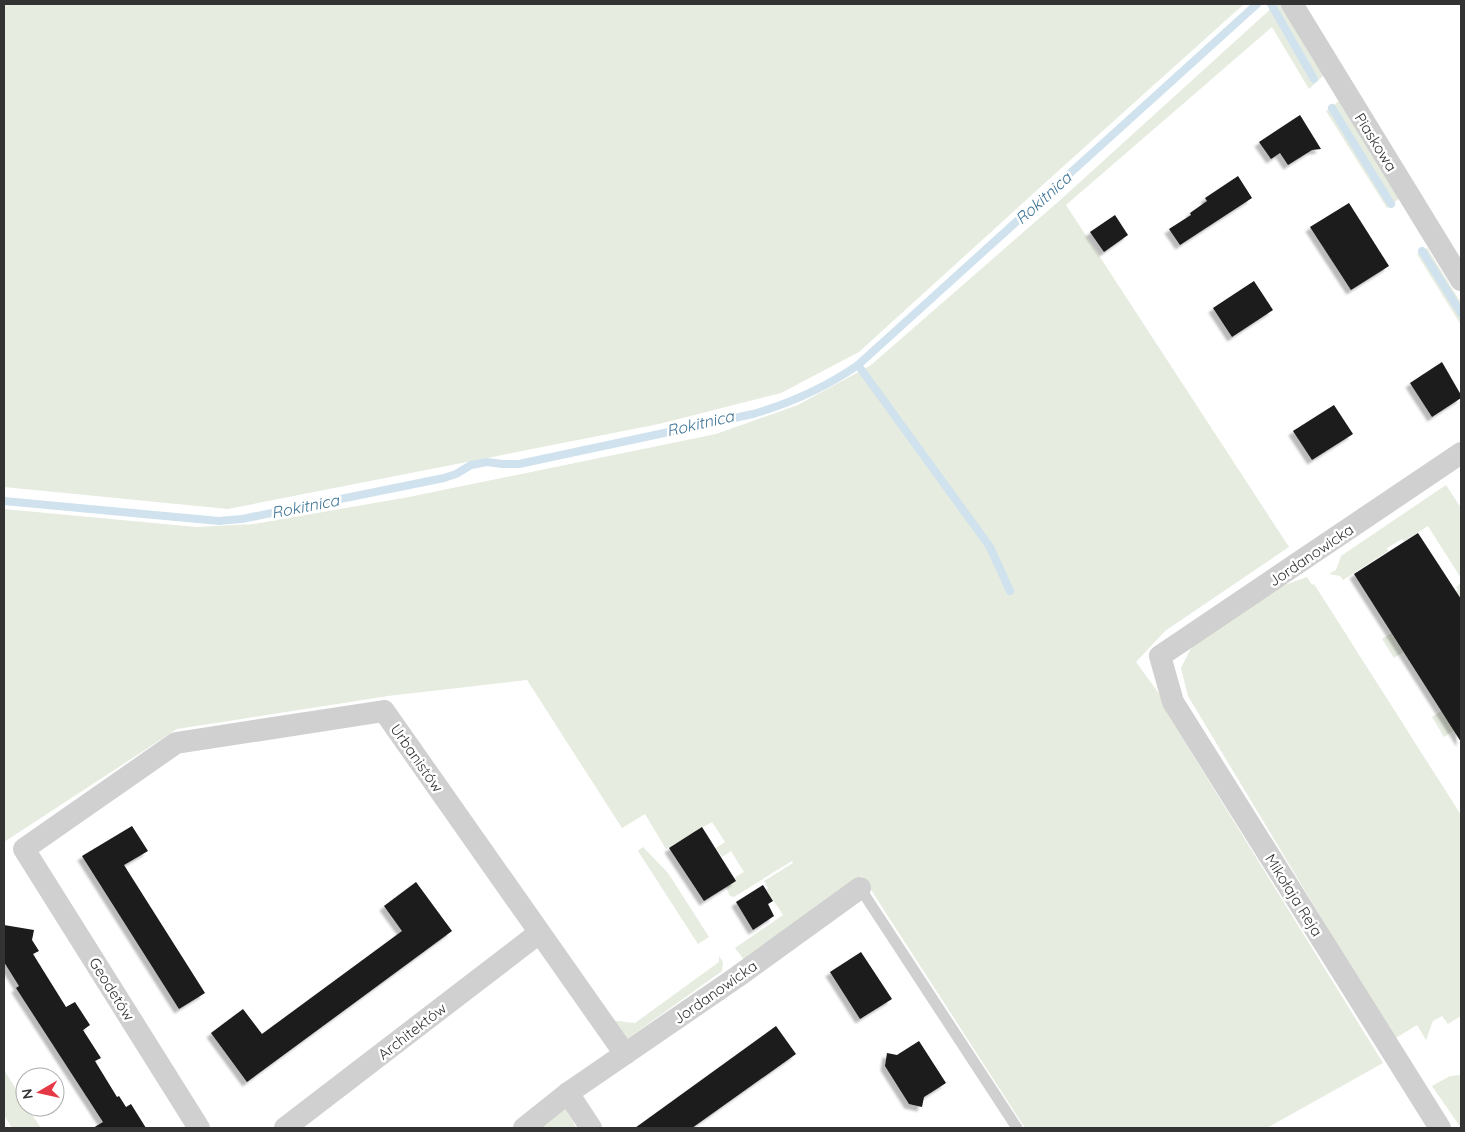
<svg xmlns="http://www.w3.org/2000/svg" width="1465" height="1132" font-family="Quicksand,sans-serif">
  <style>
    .green { fill: #e6ecdf }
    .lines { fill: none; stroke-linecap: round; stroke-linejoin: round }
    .stream { stroke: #cfe2ee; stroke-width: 8 }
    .building { fill: #1a1a1a; filter: url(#shadow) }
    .service { stroke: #d0d0d0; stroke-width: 11 }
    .minor { stroke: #d0d0d0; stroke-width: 22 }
    .labels { text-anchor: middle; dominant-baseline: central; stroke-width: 5; stroke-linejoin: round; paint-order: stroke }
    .street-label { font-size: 15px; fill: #333; stroke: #fff }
    .water-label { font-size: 16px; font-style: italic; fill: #3f7597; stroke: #fff }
  </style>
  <defs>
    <filter id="shadow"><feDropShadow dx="-4.5" dy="4.5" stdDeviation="1" flood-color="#0004"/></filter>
  </defs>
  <rect width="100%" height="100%" fill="#fff"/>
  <g class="green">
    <path d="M 4,4 L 1244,4 L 1057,172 L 859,352 L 781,393 L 659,424 L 228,509 L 4,487 Z"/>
    <path d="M 1276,4 L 1281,4 L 1327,72 L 1309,89 L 1272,27 L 1066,205 L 1289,547 L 1165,631 L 1136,662 L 1163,699 L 1167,713 L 1383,1063 L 1267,1128 L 1025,1128 L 862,876 L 745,961 L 735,948 L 783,915 L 766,889 L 768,888 L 764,881 L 793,863 L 792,861 L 734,897 L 730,896 L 726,887 L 736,880 L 734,878 L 744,872 L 731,851 L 722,857 L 716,848 L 725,842 L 712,822 L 666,849 L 645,814 L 622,828 L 527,680 L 388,696 L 177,729 L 4,842 L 4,509 L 196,527 L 254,524 L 409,497 L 716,434 L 798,405 L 871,365 L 1058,202 Z"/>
    <path d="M 1339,101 L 1400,198 L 1387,208 L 1326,111 Z"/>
    <path d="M 1427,248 L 1461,303 L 1461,325 L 1417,254 Z"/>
    <path d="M 1446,485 L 1461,508 L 1461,578 L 1428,526 L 1404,541 L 1402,539 L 1387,548 L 1388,551 L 1343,580 L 1340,576 L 1329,574 L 1336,570 L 1341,556 Z"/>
    <path d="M 1307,577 L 1312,585 L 1314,584 L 1461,815 L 1461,1016 L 1448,1024 L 1442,1016 L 1433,1021 L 1426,1040 L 1417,1025 L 1394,1039 L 1188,696 L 1181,668 L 1190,650 L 1202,635 L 1282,586 Z"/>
    <path d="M 1461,583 L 1461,615 L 1394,658 L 1382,639 L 1458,590 L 1456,587 Z"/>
    <path d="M 1461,699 L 1461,726 L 1444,737 L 1432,717 Z"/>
    <path d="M 643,847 L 668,873 L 709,937 L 698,944 L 638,851 Z"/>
    <path d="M 719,956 L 723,962 L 722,971 L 623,1042 L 608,1020 L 635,1023 L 719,962 Z"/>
    <path d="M 4,1070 L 25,1103 L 25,1107 L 27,1107 L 41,1128 L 12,1128 L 4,1115 Z"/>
    <path d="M 1461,1075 L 1461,1128 L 1432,1086 L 1450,1076 Z"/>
    <path d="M 565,1105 L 576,1128 L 537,1128 Z"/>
  </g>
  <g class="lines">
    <g class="stream">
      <path d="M 1271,4 L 1314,79"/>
      <path d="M 1332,108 L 1391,204"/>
      <path d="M 1422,251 L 1461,313"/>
      <path d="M 858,365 L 990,547 L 1010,591"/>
      <path d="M 4,501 L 219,521 L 242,519 L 444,478 L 456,474 L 471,465 L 487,462 L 502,464 L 519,464 L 753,414 C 791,403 826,387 858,365 L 1257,4"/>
    </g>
  </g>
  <g class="building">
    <path d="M 1300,115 L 1321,149 L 1312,150 L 1288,165 L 1280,153 L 1271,159 L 1259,142 Z"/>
    <path d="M 1238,176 L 1252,198 L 1180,245 L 1169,229 L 1191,215 L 1190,213 L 1207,201 L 1205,198 Z"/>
    <path d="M 1349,203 L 1389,266 L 1351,290 L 1310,227 Z"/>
    <path d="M 1115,215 L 1128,235 L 1104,252 L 1090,232 Z"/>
    <path d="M 1254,281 L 1273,310 L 1232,337 L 1213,308 Z"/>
    <path d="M 1442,362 L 1461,395 L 1461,398 L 1432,417 L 1410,383 Z"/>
    <path d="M 1334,405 L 1353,434 L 1312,460 L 1293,431 Z"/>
    <path d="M 1418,533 L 1461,599 L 1461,742 L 1354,574 Z"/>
    <path d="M 132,826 L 148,851 L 124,865 L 205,993 L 179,1009 L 82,856 Z"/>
    <path d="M 702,827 L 736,881 L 704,901 L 669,848 Z"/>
    <path d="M 416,882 L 452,931 L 247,1082 L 211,1033 L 243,1009 L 262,1034 L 402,931 L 384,906 Z"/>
    <path d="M 763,885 L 773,901 L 768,904 L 774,916 L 753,930 L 736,902 Z"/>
    <path d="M 4,925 L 34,930 L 32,940 L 39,951 L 33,954 L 66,1007 L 75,1002 L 90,1025 L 83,1030 L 101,1058 L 95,1061 L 117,1097 L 119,1096 L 126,1107 L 131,1104 L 146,1128 L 93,1128 L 103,1122 L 16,988 L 19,986 L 4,962 Z"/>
    <path d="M 861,952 L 892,999 L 860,1019 L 830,972 Z"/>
    <path d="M 776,1026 L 796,1054 L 692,1128 L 635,1128 Z"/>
    <path d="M 919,1041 L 946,1083 L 924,1097 L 922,1107 L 909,1104 L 885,1066 L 887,1053 L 897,1055 Z"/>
  </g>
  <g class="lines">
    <path class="service" d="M 860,888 L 1017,1128"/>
    <g class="minor">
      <path d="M 1292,4 L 1461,280"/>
      <path d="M 568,1093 L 591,1128"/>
      <path d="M 199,1128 L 24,849 L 176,743 L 384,711 L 625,1054"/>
      <path d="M 285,1128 L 539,933"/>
      <path d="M 524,1128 L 568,1093 L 737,977 L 860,888"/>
      <path d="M 1440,1128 L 1173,702 L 1160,656 L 1461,453"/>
    </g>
  </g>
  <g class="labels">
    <g class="street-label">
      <text transform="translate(1376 142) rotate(58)">Piaskowa</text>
      <text transform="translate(1311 555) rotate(-34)">Jordanowicka</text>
      <text transform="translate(417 758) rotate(55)">Urbanistów</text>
      <text transform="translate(1294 895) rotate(58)">Mikołaja Reja</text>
      <text transform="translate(112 989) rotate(58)">Geodetów</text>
      <text transform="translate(715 992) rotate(-35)">Jordanowicka</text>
      <text transform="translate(412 1031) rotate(-38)">Architektów</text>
    </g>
    <g class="water-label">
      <text transform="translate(1043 198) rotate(-42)">Rokitnica</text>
      <text transform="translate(700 423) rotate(-13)">Rokitnica</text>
      <text transform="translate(305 506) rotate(-11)">Rokitnica</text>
    </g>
  </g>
  <rect width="1465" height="1132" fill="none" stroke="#333333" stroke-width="10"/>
  <g transform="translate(40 1092) rotate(261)"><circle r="24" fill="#ffffff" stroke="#adadad"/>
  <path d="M0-4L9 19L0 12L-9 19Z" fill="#e63946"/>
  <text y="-8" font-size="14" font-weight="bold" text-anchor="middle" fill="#333333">N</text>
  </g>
</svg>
